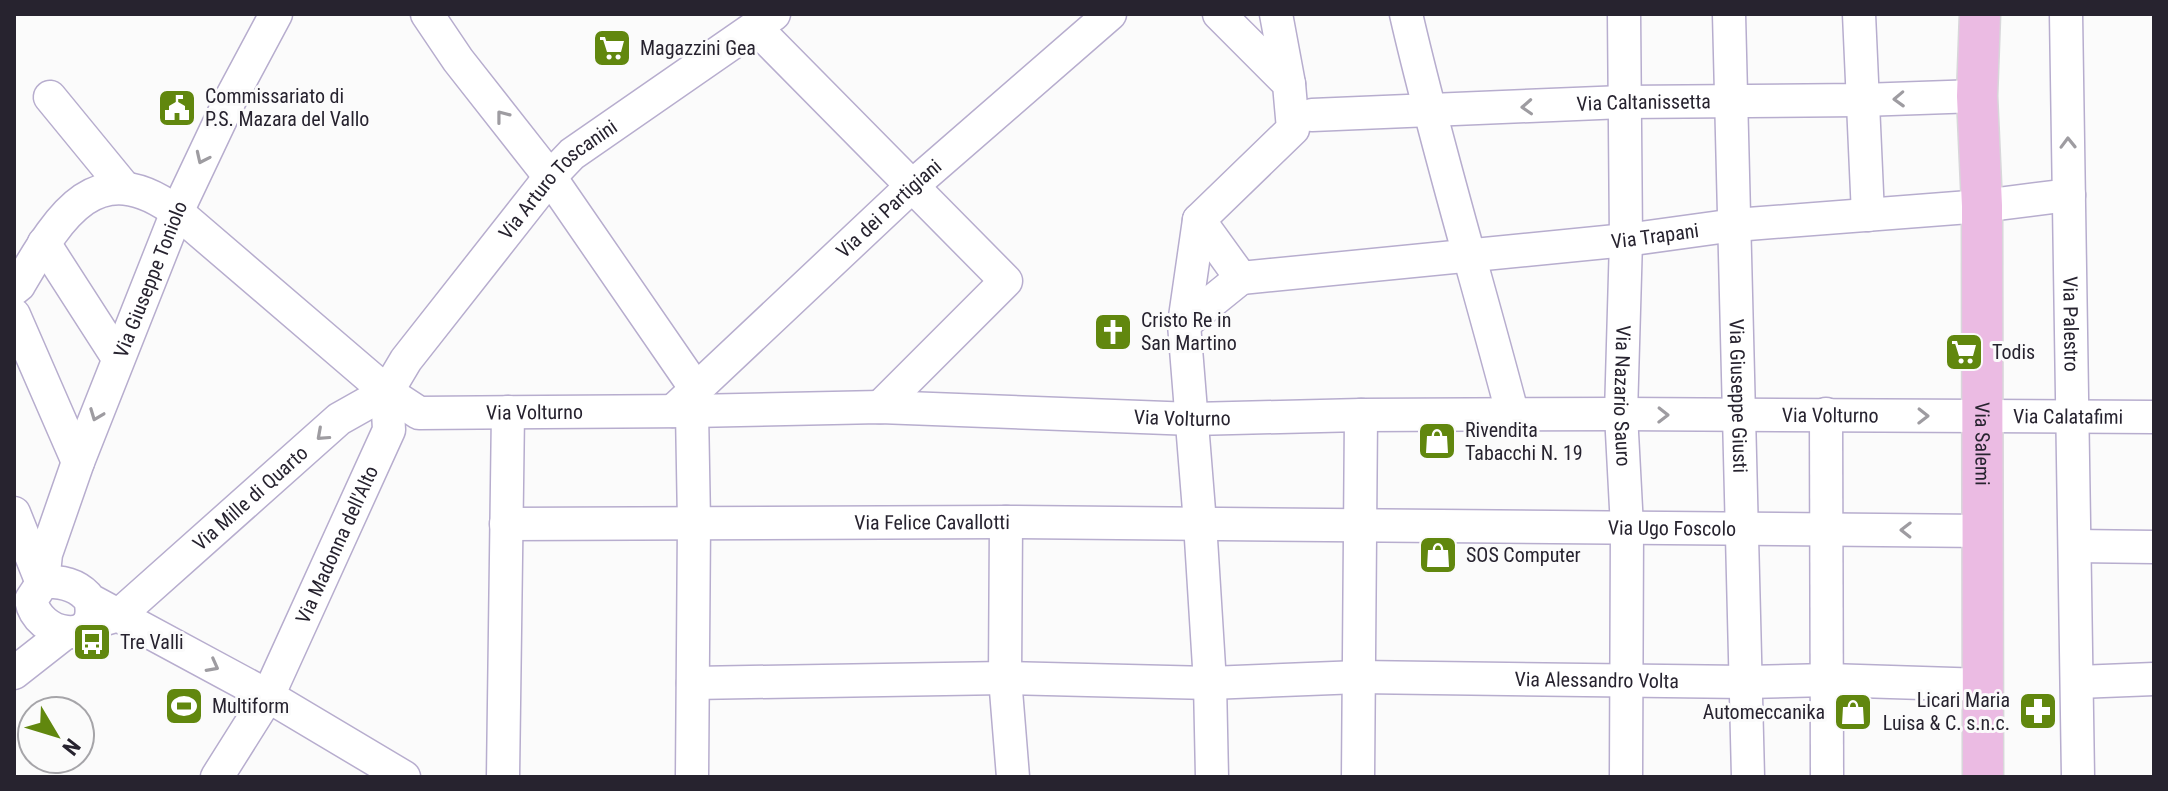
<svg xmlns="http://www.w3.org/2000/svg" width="2168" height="791" font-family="'Roboto Condensed',sans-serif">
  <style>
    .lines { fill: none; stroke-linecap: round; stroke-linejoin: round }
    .minor-casing { stroke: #b7adce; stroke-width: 35 }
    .major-casing { stroke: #d8d7da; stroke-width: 43 }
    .minor { stroke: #fff; stroke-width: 32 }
    .major { stroke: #ebbbe3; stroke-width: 40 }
    .oneway { stroke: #9e9ca1 }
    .labels { text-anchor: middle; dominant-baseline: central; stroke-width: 6; stroke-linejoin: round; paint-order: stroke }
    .poi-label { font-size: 20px; fill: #27232f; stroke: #fbfbfb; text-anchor: start }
    .street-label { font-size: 20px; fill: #27232f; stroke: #fbfbfb }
  </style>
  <rect width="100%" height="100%" fill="#fbfbfb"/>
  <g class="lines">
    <g class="minor-casing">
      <g id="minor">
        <path d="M 427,14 L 458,60 L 550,177 L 696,389"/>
        <path d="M 1276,14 L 1289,84"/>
        <path d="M 1406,14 C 1437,149 1478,282 1513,416"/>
        <path id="s1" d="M 1624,14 L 1626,240 L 1621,414 L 1627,527 L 1626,777"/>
        <path id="s2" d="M 1729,14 L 1748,777"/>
        <path d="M 1859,14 L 1868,215"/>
        <path id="s3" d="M 2066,14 L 2078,777"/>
        <path d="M 755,27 L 1006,281 L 880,407"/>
        <path d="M 50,97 L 123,186"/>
        <path id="s4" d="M 1312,115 L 1623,102 L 1862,100 L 1977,96"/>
        <path d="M 1199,220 L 1241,278"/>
        <path d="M 44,243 L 118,358"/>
        <path id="s5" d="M 1241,278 L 1626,240 L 1735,225 L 1982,206 L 2069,195"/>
        <path id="s6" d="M 14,289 L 19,285 C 58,219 95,151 177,212 L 387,392 L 419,413 L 692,411 L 880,407 L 1193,419 L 1361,415 L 1621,414 L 2154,417"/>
        <path d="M 14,315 L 78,462"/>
        <path d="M 1184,324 L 1241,278"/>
        <path id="s7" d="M 673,411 L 911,187 L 1110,14"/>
        <path d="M 692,411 L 694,522 L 692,777"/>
        <path d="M 1826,414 L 1827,777"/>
        <path d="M 14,513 L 42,583"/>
        <path d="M 1006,522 L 1005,678 L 1013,777"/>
        <path id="s8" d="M 506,524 L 1006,522 L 1984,531"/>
        <path d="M 2075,546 L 2154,547"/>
        <path id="s9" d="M 43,582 L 46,554 L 78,462 L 177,212 L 230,100 L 276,14"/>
        <path d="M 91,604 C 98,647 38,637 31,600 L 43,582 C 61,581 79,585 90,600 L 268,696 L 404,777"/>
        <path id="s10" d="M 88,624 L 119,615 L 339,419 L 387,392 L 406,360 L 550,177 L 572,154 L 774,14"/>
        <path d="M 14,673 L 65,633"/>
        <path d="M 2078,682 L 2154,679"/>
        <path id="s11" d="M 693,683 L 1005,678 L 1210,683 L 1359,677 L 1746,682 L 1828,680 L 1985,685"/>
        <path id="s12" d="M 217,777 L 268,696 L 389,430 L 387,392"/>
        <path d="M 503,777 L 508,412"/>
        <path d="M 1212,777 L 1210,683 L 1200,523 L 1184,324 L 1199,220 L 1293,129 L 1289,84 L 1219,14"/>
        <path d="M 1358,777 L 1361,415"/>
      </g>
    </g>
    <g class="major-casing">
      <g id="major">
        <path id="s13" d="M 1980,14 L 1977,96 L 1982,206 L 1983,777"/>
      </g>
    </g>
    <use href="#minor" class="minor"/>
    <use href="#major" class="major"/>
  </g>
  <defs><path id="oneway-chevron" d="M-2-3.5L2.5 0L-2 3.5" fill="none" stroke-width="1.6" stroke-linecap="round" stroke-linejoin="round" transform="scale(2)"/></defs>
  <g class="oneway">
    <use href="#oneway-chevron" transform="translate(1899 99) rotate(178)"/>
    <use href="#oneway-chevron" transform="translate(1527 107) rotate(177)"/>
    <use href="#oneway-chevron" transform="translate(502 116) rotate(-128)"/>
    <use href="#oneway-chevron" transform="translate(2068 143) rotate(-91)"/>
    <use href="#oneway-chevron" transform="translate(202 158) rotate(115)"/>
    <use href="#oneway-chevron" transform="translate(96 415) rotate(111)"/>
    <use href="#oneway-chevron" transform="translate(1663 415) rotate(1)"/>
    <use href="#oneway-chevron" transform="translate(1923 416) rotate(1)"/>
    <use href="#oneway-chevron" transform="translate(322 435) rotate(138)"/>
    <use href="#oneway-chevron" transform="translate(1906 530) rotate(-179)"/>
    <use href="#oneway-chevron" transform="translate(213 666) rotate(28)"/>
  </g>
  <defs>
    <g id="supermarket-square" transform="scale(2)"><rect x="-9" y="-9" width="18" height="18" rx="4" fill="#61870e" stroke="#fbfbfb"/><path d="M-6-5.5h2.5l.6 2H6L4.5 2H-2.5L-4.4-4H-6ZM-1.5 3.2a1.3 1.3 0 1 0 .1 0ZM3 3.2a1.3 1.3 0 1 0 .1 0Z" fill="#fff"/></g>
    <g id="civic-square" transform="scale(2)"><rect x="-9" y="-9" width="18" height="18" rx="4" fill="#61870e" stroke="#fbfbfb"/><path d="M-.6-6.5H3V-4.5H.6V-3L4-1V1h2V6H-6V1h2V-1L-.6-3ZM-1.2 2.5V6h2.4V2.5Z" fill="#fff"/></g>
    <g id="church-square" transform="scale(2)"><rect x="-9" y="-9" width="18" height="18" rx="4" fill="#61870e" stroke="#fbfbfb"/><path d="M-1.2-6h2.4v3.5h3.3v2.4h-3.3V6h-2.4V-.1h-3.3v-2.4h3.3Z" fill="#fff"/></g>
    <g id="shop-square" transform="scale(2)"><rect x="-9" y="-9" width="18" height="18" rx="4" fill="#61870e" stroke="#fbfbfb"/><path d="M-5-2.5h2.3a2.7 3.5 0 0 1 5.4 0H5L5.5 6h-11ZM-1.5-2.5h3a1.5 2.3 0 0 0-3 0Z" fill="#fff"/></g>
    <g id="bus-square" transform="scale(2)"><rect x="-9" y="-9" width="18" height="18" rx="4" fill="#61870e" stroke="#fbfbfb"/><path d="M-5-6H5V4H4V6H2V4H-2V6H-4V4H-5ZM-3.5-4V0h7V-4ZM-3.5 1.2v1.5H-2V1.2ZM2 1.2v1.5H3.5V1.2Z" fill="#fff"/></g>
    <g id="stadium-square" transform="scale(2)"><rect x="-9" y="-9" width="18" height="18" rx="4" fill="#61870e" stroke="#fbfbfb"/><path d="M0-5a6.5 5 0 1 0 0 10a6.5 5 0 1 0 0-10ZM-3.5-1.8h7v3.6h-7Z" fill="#fff"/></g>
    <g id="pharmacy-square" transform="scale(2)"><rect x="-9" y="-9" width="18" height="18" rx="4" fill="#61870e" stroke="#fbfbfb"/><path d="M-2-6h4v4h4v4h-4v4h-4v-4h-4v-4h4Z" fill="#fff"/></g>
  </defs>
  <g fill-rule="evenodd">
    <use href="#supermarket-square" x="612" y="48"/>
    <use href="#civic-square" x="177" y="108"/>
    <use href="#church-square" x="1113" y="332"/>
    <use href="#supermarket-square" x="1964" y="352"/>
    <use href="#shop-square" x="1437" y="441"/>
    <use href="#shop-square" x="1438" y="555"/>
    <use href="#bus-square" x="92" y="642"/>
    <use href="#stadium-square" x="184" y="706"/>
    <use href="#pharmacy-square" x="2038" y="711"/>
    <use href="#shop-square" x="1853" y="712"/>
  </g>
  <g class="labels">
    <g class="poi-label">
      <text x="640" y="48">Magazzini Gea</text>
      <text x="205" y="96">Commissariato di<tspan x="205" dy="23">P.S. Mazara del Vallo</tspan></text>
      <text x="1141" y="320">Cristo Re in<tspan x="1141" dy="23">San Martino</tspan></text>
      <text x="1992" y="352">Todis</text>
      <text x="1465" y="430">Rivendita<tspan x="1465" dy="23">Tabacchi N. 19</tspan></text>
      <text x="1466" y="555">SOS Computer</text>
      <text x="120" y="642">Tre Valli</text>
      <text x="2010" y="700" text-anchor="end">Licari Maria<tspan x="2010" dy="23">Luisa &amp; C. s.n.c.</tspan></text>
      <text x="212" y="706">Multiform</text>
      <text x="1825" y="712" text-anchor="end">Automeccanika</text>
    </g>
    <g class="street-label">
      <text stroke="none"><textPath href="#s4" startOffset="332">Via Caltanissetta</textPath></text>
      <text stroke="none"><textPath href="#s10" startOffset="656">Via Arturo Toscanini</textPath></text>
      <text stroke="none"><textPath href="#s7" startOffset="296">Via dei Partigiani</textPath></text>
      <text stroke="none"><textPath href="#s5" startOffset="416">Via Trapani</textPath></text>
      <text stroke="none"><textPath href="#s9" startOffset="322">Via Giuseppe Toniolo</textPath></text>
      <text stroke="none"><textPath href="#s3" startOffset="310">Via Palestro</textPath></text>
      <text stroke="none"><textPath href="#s1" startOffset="382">Via Nazario Sauro</textPath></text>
      <text stroke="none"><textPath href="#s2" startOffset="382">Via Giuseppe Giusti</textPath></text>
      <text stroke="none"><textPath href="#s6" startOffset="646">Via Volturno</textPath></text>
      <text stroke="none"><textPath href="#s6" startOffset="1942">Via Volturno</textPath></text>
      <text stroke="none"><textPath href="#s6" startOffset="1294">Via Volturno</textPath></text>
      <text stroke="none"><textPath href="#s6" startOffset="2180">Via Calatafimi</textPath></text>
      <text stroke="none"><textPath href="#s13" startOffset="430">Via Salemi</textPath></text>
      <text stroke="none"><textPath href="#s10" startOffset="208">Via Mille di Quarto</textPath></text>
      <text stroke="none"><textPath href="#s8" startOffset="426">Via Felice Cavallotti</textPath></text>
      <text stroke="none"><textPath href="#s8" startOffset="1166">Via Ugo Foscolo</textPath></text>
      <text stroke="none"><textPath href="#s12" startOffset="262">Via Madonna dell'Alto</textPath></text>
      <text stroke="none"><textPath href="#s11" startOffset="904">Via Alessandro Volta</textPath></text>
    </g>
  </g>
  <rect width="2168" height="791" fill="none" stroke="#27232f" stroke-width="32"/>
  <g transform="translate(56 735) rotate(128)"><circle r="38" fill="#fbfbfb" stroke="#a6a5a9" stroke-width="2"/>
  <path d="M0-6L14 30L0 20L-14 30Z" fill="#61870e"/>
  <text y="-12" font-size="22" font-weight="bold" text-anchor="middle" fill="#27232f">N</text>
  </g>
</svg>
